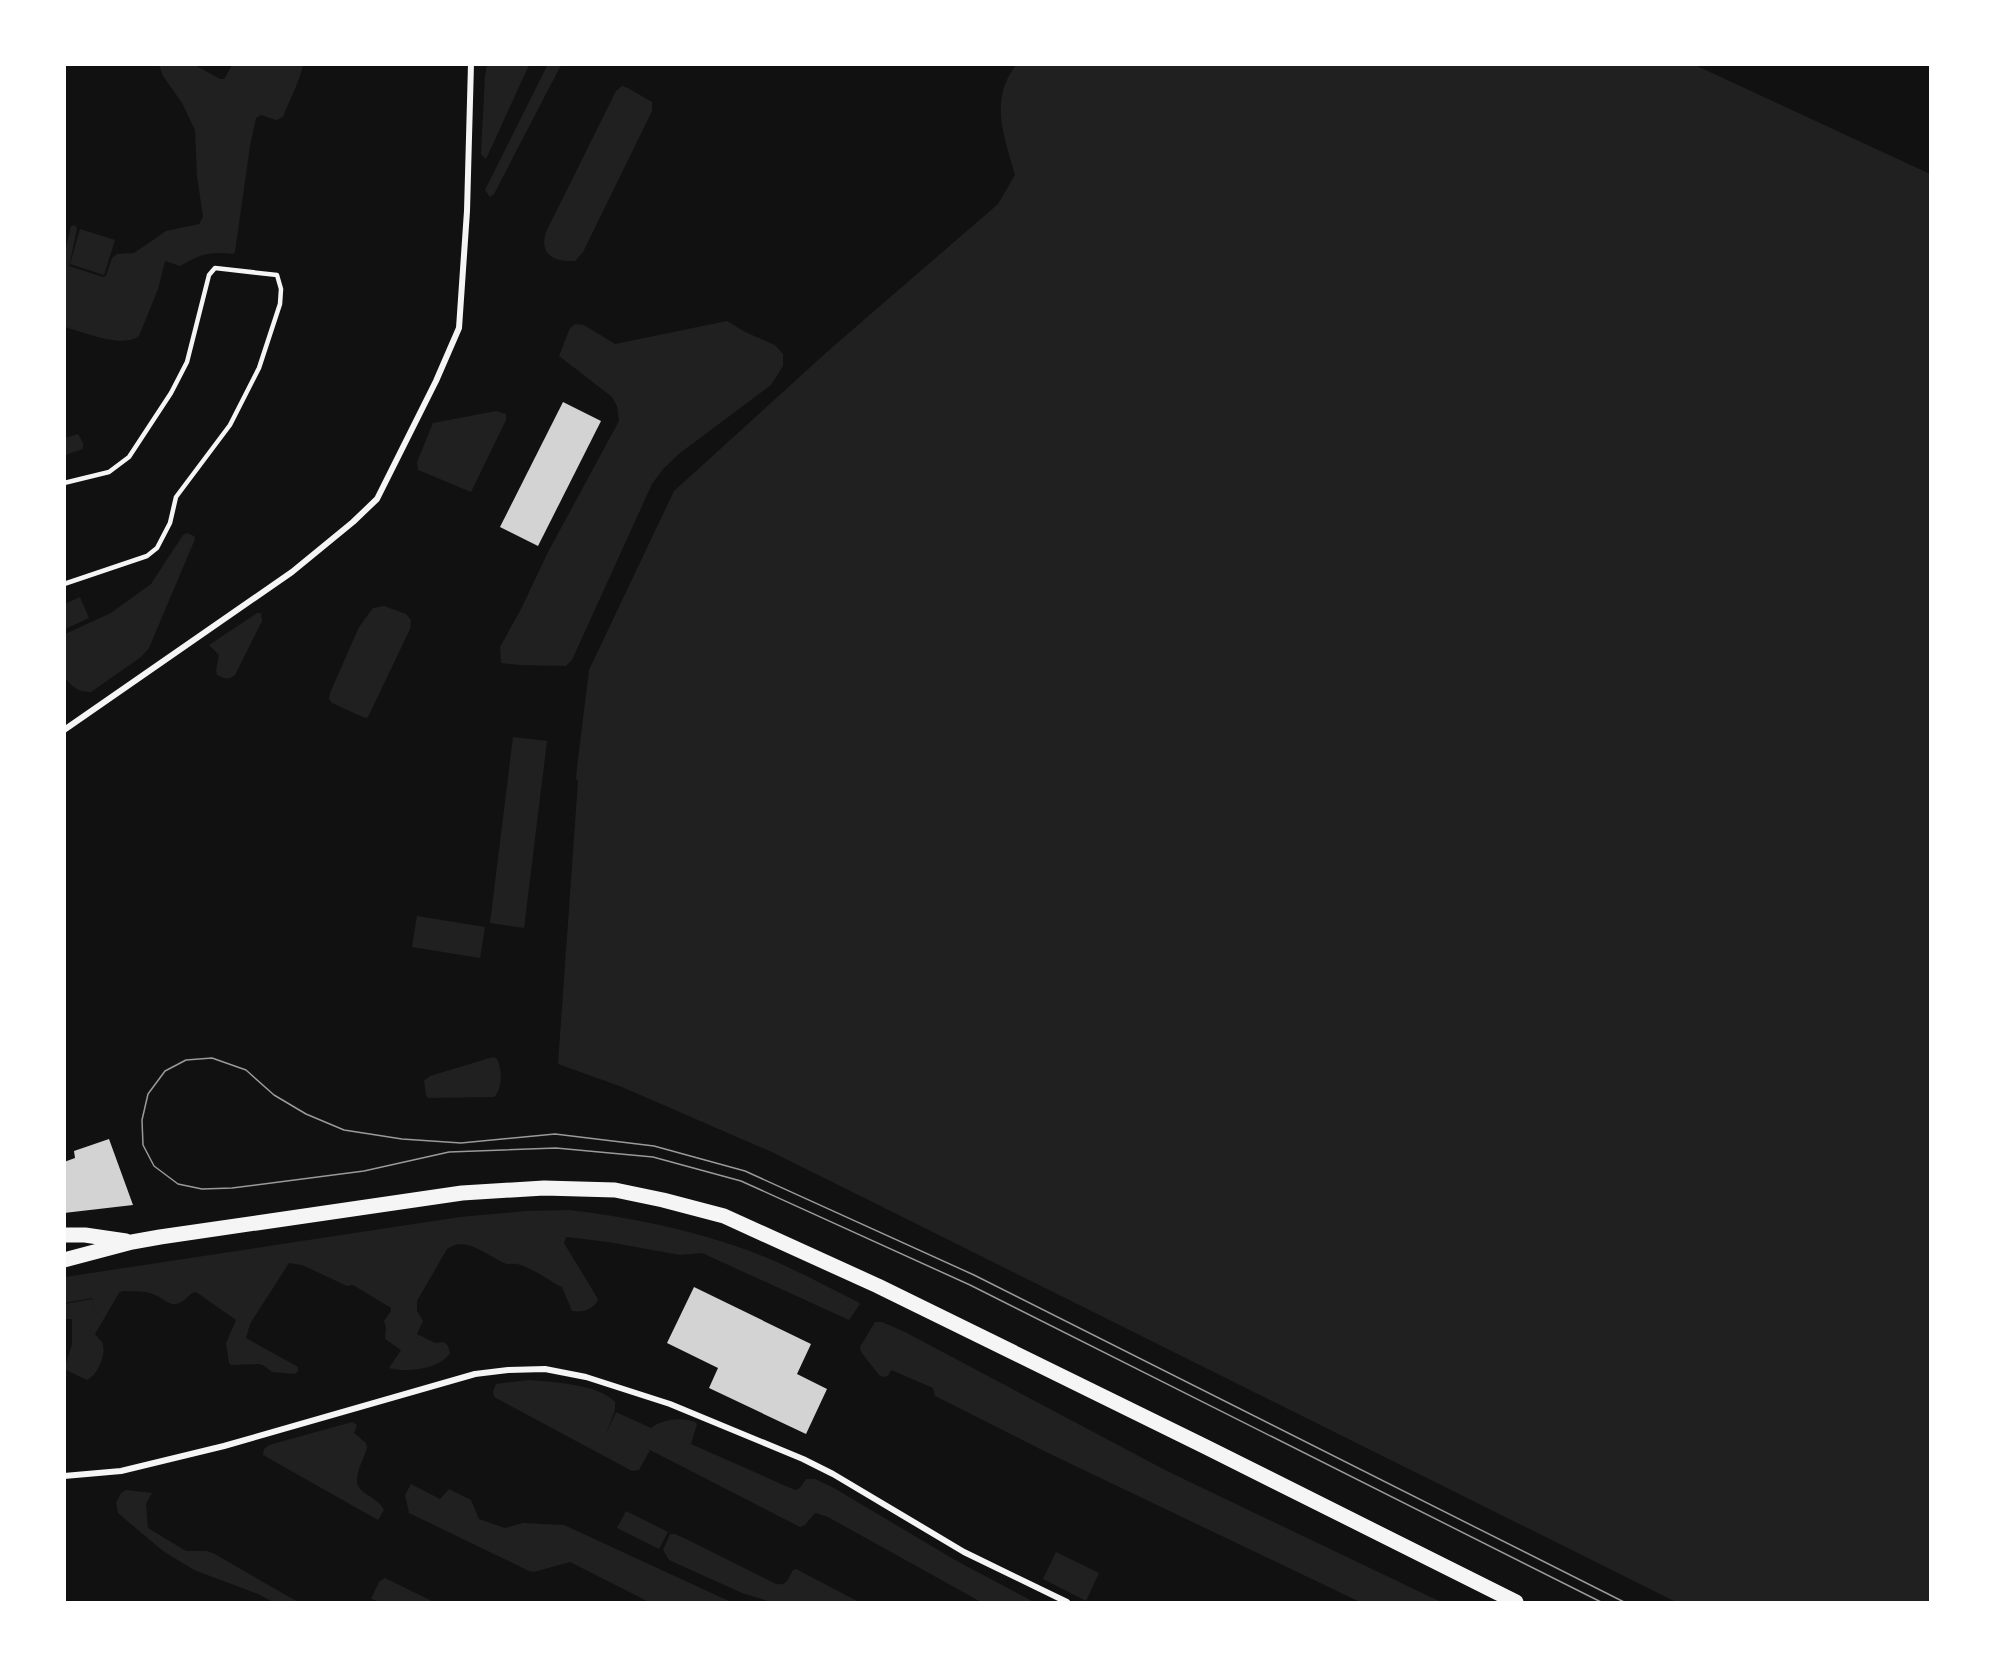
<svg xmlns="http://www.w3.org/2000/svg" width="1995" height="1667" font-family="'Golos Text',sans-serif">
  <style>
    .green { fill: #202020 }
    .building { fill: #d3d3d3 }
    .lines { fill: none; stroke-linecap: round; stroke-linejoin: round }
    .service { stroke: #f5f5f5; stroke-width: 4.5 }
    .minor { stroke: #f5f5f5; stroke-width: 6 }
    .primary { stroke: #f5f5f5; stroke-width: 15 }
    .tram { stroke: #9a9a9a; stroke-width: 1.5 }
  </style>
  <rect width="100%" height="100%" fill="#111"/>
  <g class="green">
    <path d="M 548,64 L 561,65 L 494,194 L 490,197 L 485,190 Z"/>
    <path d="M 159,65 L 195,65 L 220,79 L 224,79 L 232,65 L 303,65 C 299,83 290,99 283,117 L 276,120 L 261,115 L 256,118 L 250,146 L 235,252 L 233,254 C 208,251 202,254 180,266 L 165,261 L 158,289 L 139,336 C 122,349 84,332 65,327 L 65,252 L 71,226 L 75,225 L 77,229 L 69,266 L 103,277 L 106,276 L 112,258 L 117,254 L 134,253 L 166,231 L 199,224 L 203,217 L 197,176 L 195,130 L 182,103 L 163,76 Z"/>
    <path d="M 487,65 L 529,65 L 487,157 L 485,159 L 481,154 L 485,76 Z"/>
    <path d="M 1016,65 L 1695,65 L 1930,174 L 1930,1602 L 1676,1602 L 774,1153 L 622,1087 L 558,1064 L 578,781 L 576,779 L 577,767 L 589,670 L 674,491 L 828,351 L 998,204 L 1015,175 C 1004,136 989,100 1016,65 Z"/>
    <path d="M 622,86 L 628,88 L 652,102 L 652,111 L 583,252 L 575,261 C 554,262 539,255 546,232 L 616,91 Z"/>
    <path d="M 80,229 L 115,240 L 104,275 L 70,264 Z"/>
    <path d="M 727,321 L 745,332 L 775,345 L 783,354 L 783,366 L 771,385 L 680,453 L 663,469 L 652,484 L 572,660 L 566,666 L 519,665 L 501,663 L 500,647 L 521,609 L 548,552 L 619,421 L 617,406 L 612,397 L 559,356 L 570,328 L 575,324 L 584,325 L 615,344 Z"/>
    <path d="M 496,411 L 506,414 L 506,420 L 471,492 L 418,470 L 417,462 L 433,423 Z"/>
    <path d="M 78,434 L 83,443 L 83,449 L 65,455 L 65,438 Z"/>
    <path d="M 187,533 L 194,536 L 195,539 L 149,648 L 141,657 L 91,692 C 79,692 73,688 65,678 L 65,634 L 111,613 L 151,584 L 183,535 Z"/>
    <path d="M 80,597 L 89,618 L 65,629 L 65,604 Z"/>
    <path d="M 384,606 L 406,614 L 411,620 L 410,629 L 368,717 L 365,718 L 332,703 L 329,699 L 330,693 L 359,627 L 373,608 Z"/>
    <path d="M 257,613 L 261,613 L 262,621 L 235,675 C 228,681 224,678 217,675 L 216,670 L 219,655 L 209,645 Z"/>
    <path d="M 513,737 L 547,741 L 524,928 L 490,923 Z"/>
    <path d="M 417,916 L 485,927 L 480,958 L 412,947 Z"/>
    <path d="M 493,1057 L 497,1059 C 502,1069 503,1088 494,1097 L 428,1098 L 426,1095 L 424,1081 L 430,1076 Z"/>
    <path d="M 569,1210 C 629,1217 689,1229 747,1250 C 785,1264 822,1284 858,1302 L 860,1304 L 849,1320 L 702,1253 L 680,1255 L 608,1242 L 566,1237 L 564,1243 L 598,1299 C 595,1309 582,1313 572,1311 L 562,1287 L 556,1284 C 544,1277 530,1267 517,1264 C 513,1263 508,1265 504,1263 C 486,1255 466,1235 447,1249 L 417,1301 L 417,1311 L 423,1321 L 417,1334 L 435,1343 L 444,1342 L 448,1346 L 450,1353 C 440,1369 406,1373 389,1368 L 401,1350 L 385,1339 L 386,1328 L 384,1321 L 391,1311 L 391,1308 L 353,1285 L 347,1286 L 302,1265 L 289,1263 L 250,1324 L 246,1338 L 298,1367 L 298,1371 L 295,1374 L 272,1372 L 263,1365 L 258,1364 L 231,1365 L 229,1363 L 226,1343 L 236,1320 L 196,1292 L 192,1293 C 169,1316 170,1297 146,1292 C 138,1291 129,1291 122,1291 L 119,1293 L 95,1334 C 97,1337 100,1339 102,1342 C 107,1354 98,1375 87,1380 L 66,1370 L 65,1367 L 72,1344 L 72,1319 L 65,1319 L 65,1304 L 92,1299 L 96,1314 L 92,1298 L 65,1303 L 65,1277 L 460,1217 L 526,1211 Z"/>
    <path d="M 875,1322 L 882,1322 L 905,1332 L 1167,1471 L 1441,1602 L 1360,1602 L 1046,1452 L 935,1396 L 933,1388 L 891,1370 L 888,1376 L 884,1377 L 879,1375 L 861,1352 L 860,1347 Z"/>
    <path d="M 529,1380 C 552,1382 599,1384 615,1402 L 615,1410 L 606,1434 L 616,1412 L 651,1428 C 662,1419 681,1417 695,1422 L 697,1424 L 691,1444 L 795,1490 L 800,1488 L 806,1479 L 815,1479 L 834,1488 L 955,1560 L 1034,1602 L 981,1602 L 828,1517 L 815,1513 L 805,1525 L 800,1527 L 650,1450 L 639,1470 L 632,1471 L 494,1397 L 493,1392 L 496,1384 Z"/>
    <path d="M 352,1422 L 357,1425 L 354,1433 L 366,1443 L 367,1448 C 364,1458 357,1470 357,1480 C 356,1494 378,1496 384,1510 L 378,1520 L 263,1455 L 264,1449 L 269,1445 Z"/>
    <path d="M 411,1484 L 440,1499 L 449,1489 L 471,1500 L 479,1519 L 505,1528 L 523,1523 L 564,1525 L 731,1602 L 649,1602 L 570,1562 L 534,1572 L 529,1571 L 409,1513 L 405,1495 Z"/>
    <path d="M 126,1490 L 152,1493 L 146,1504 L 148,1528 L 186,1551 L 206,1551 L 213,1553 L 298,1602 L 273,1602 L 258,1594 L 194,1570 L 163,1551 L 118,1513 L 116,1503 L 121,1493 Z"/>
    <path d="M 626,1511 L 668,1532 L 659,1549 L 617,1528 Z"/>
    <path d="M 670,1534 L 675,1534 L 686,1539 L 776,1584 C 787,1586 788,1579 793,1570 L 796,1569 L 859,1602 L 771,1602 L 742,1593 L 669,1560 L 663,1550 Z"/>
    <path d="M 1056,1552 L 1099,1573 L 1086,1601 L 1043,1579 Z"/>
    <path d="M 385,1578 L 434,1602 L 381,1602 L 371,1599 L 379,1582 Z"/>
  </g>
  <g class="building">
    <path d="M 563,402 L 601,421 L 538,546 L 500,527 Z"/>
    <path d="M 109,1139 L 133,1205 L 64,1213 L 64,1162 L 75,1158 L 74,1151 Z"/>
    <path d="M 694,1287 L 811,1344 L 797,1374 L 827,1389 L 806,1434 L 709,1388 L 718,1368 L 667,1343 Z"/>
  </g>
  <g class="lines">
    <path class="service" d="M 64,483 L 109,472 L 129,457 L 171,393 L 187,362 L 209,275 L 215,268 L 277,275 L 281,289 L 280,304 L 259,368 L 230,425 L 176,497 L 170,523 L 157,548 L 147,556 L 64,584"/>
    <g class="minor">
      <path d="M 64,730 L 292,572 L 353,522 L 377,499 L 436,381 L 459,328 L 467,211 L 471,64"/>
      <path d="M 64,1476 L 121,1471 L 224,1446 L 475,1374 L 508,1370 L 545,1369 L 586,1377 L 670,1404 L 803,1459 L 833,1474 L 964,1552 L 1067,1602"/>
    </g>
    <g class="primary">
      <path d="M 64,1235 L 85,1235 L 126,1241"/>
      <path d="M 64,1260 L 132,1242 L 160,1237 L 462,1193 L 544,1188 L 615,1190 L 663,1200 L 724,1216 L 878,1286 L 1206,1447 L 1516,1602"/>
    </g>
    <path class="tram" d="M 1601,1602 L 970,1285 L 741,1181 L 653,1157 L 556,1148 L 449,1152 L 364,1171 L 232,1188 L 202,1189 L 178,1184 L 154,1166 L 143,1145 L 142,1120 L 148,1094 L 165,1071 L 186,1060 L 212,1058 L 246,1070 L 274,1095 L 306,1114 L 344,1130 L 402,1139 L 461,1143 L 555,1134 L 654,1146 L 745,1171 L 974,1275 L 1624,1602"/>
  </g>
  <rect width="1995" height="1667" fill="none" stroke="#ffffff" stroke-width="132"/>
</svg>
